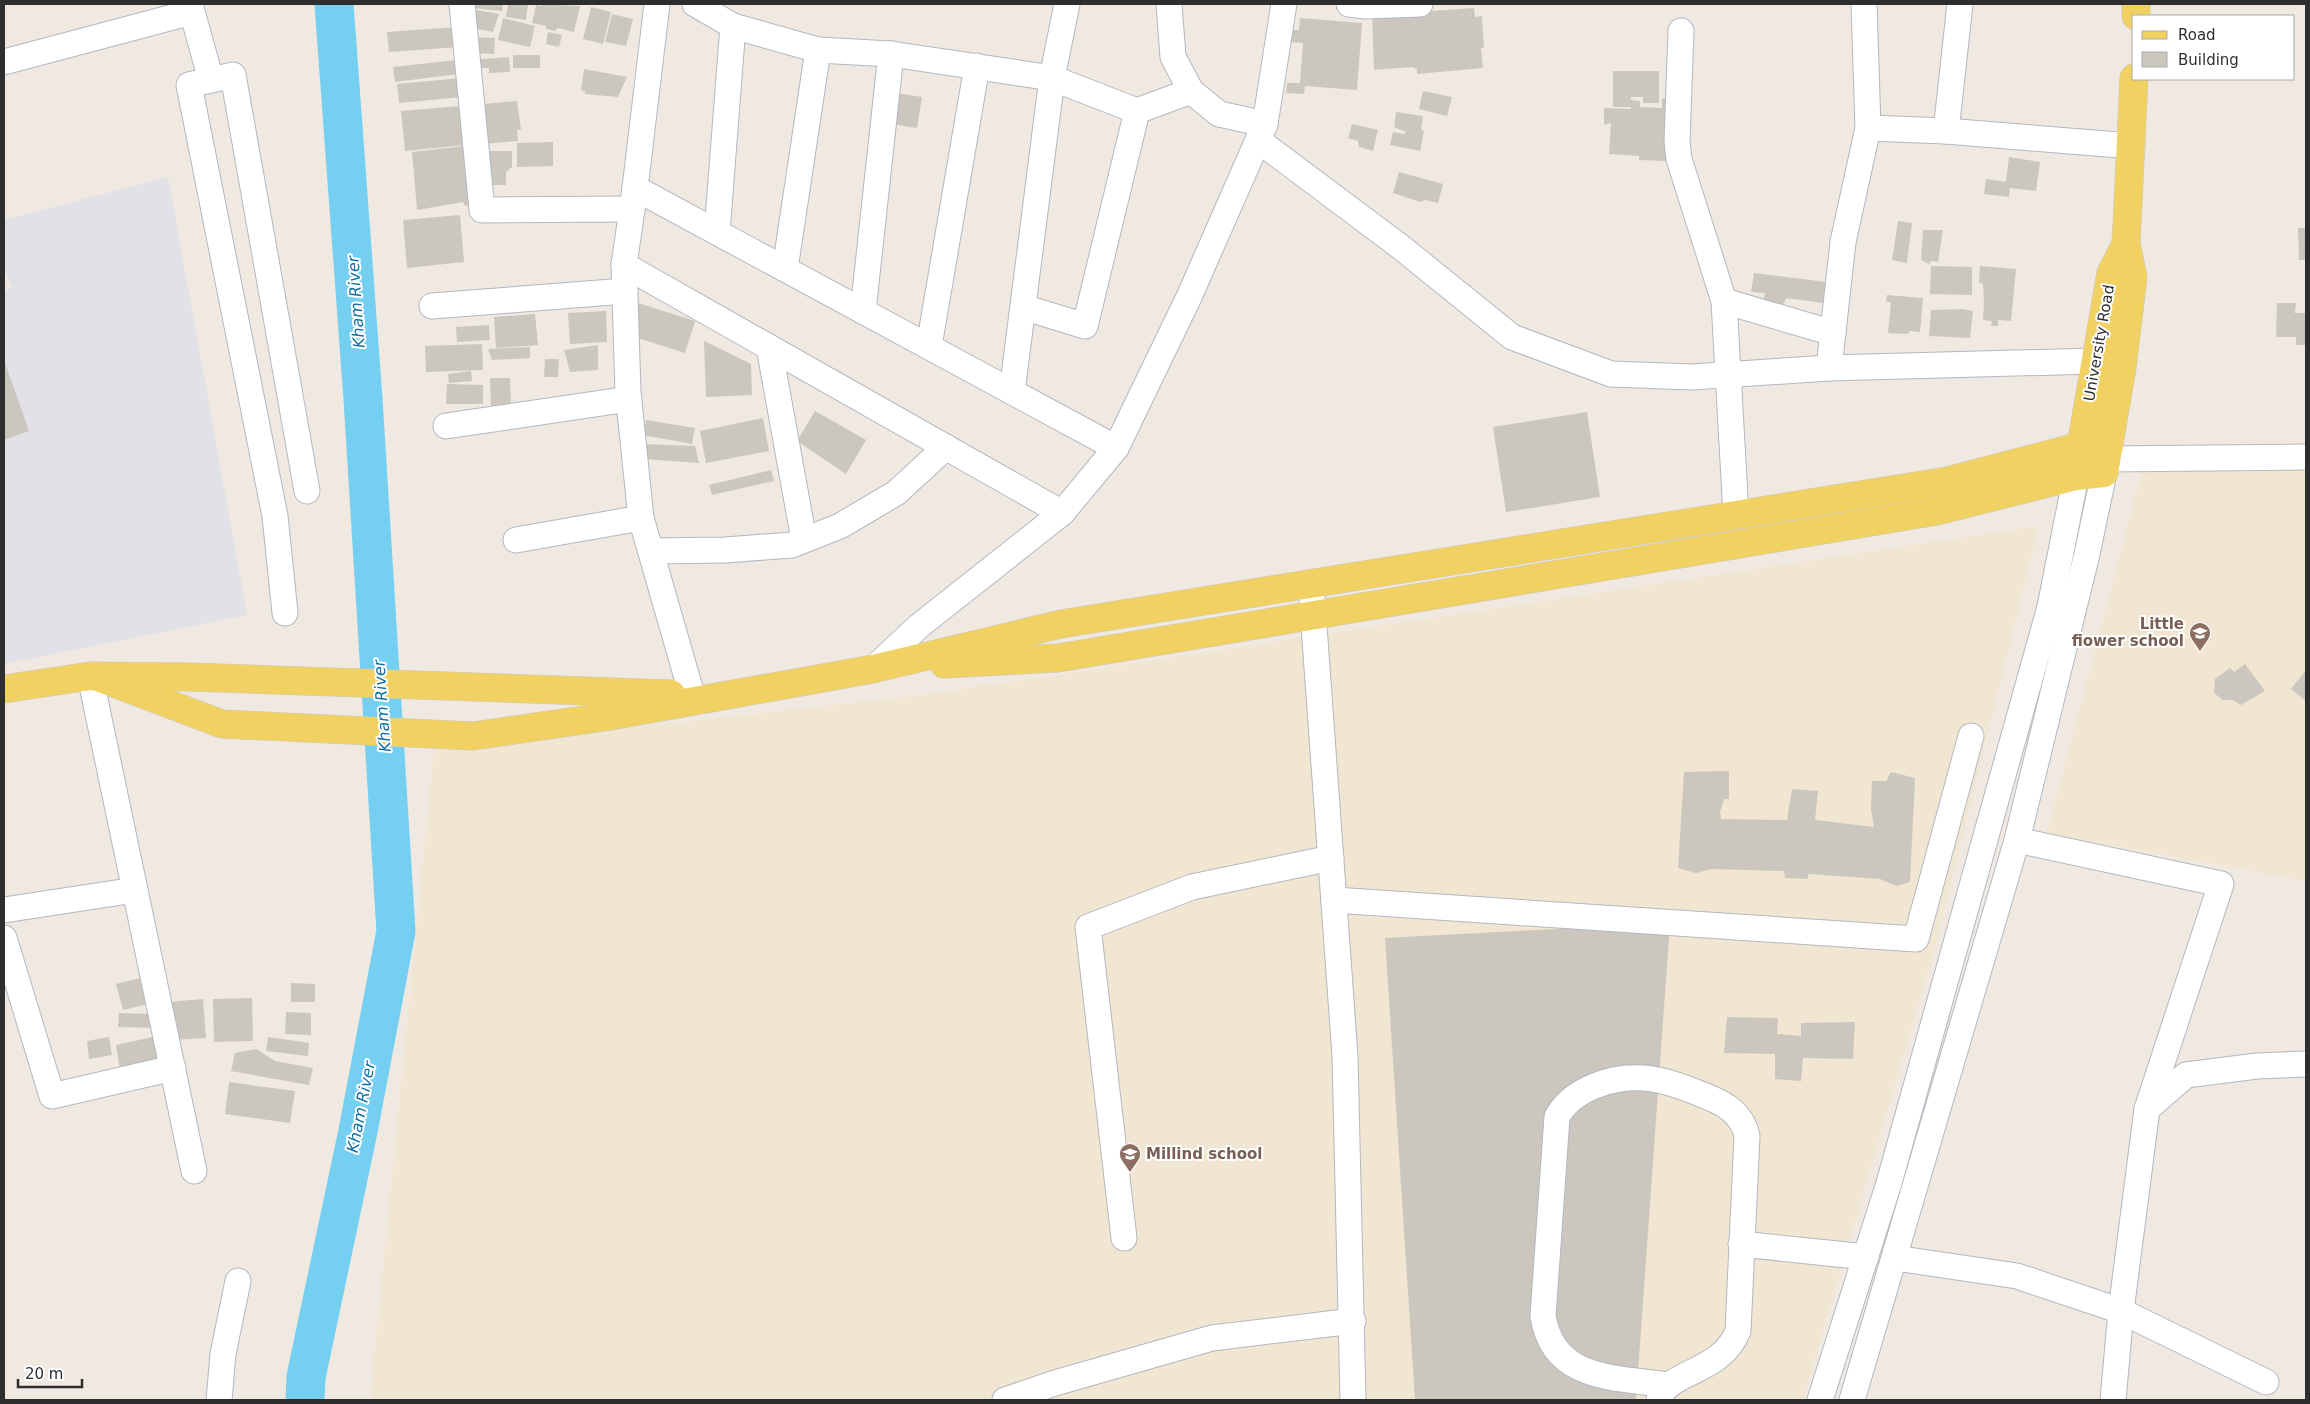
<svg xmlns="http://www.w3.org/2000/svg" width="2310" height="1404" font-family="'DejaVu Sans',sans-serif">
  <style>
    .industrial { fill: #e3e1e8 }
    .education { fill: #f0e6d1 }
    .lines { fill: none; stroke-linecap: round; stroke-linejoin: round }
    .river { stroke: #75cff0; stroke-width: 39 }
    .building { fill: #cbc7bf }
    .minor-casing { stroke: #b4b7c1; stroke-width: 27 }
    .major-casing { stroke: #c9c9c9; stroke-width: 29 }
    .minor { stroke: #fff; stroke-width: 25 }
    .major { stroke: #f2d163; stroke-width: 28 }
    .labels { text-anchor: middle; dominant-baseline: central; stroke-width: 4; stroke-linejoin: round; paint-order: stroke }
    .street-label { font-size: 15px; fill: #2e2e2e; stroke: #fff }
    .education-label { font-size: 15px; font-weight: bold; fill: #785e54; stroke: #fff; text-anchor: end }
    .water-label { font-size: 16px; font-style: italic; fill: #0d6fa3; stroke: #fff }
  </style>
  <rect width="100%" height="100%" fill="#efe9e1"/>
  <path class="industrial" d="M 168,177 L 247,615 L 4,664 L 4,291 L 12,288 L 4,268 L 4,220 Z"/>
  <g class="education">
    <path d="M 2143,467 L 2306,470 L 2306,881 L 2047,833 Z"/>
    <path d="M 2039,526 L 1935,947 L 1803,1400 L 370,1400 L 434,750 L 923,695 Z"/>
  </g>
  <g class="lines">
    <path class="river" d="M 305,1400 L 306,1377 L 358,1131 L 396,931 L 363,399 L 334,4"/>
  </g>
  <g class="building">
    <path d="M 473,4 L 503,4 L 502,11 L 473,8 Z"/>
    <path d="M 508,4 L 528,4 L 526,20 L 506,17 Z"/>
    <path d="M 542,4 L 580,6 L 574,32 L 558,28 L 555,31 L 546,29 L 546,26 L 532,23 L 536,5 L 542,6 Z"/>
    <path d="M 1432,5 L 1432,11 L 1474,8 L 1475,17 L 1482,16 L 1484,48 L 1481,48 L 1483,68 L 1417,74 L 1417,69 L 1412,67 L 1374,70 L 1372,11 Z"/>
    <path d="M 591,7 L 611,12 L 603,44 L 583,39 Z"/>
    <path d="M 471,9 L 499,14 L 493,32 L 468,27 Z"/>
    <path d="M 612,14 L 633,19 L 626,46 L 605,42 Z"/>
    <path d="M 503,18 L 535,26 L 530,47 L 498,40 Z"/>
    <path d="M 1300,18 L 1362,23 L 1357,90 L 1305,86 L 1304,94 L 1286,93 L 1287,83 L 1300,83 L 1303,43 L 1290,42 L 1291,30 L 1299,30 Z"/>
    <path d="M 457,27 L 459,47 L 389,52 L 387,32 Z"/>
    <path d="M 548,32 L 562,35 L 559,47 L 546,44 Z"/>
    <path d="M 471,37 L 495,38 L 494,54 L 471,53 Z"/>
    <rect x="513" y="55" width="27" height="13"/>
    <path d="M 509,57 L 510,72 L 489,73 L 489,68 L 471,69 L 470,60 Z"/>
    <path d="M 457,60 L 459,74 L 395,82 L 393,67 Z"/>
    <path d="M 584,69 L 627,77 L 618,97 L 584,94 L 586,92 L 581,90 Z"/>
    <path d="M 1613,71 L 1659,71 L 1659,103 L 1643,103 L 1643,97 L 1631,97 L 1631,100 L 1640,101 L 1640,107 L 1662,108 L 1662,99 L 1670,97 L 1666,161 L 1639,160 L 1639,156 L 1609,154 L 1611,123 L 1604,125 L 1604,108 L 1631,109 L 1631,107 L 1613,107 Z"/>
    <path d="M 461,78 L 463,97 L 399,103 L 397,84 Z"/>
    <path d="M 1423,91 L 1452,97 L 1447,116 L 1419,109 Z"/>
    <path d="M 896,93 L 922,97 L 917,128 L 890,124 Z"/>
    <path d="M 517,101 L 521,130 L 517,130 L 518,141 L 482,144 L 482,104 Z"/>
    <path d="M 461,106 L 465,145 L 405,151 L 401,111 Z"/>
    <path d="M 1396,112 L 1423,116 L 1421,129 L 1424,131 L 1420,151 L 1390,145 L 1393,132 L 1404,134 L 1406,132 L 1394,127 Z"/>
    <path d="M 1352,124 L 1378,130 L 1373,151 L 1359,147 L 1358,141 L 1348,138 Z"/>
    <path d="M 553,142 L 553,166 L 517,167 L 517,143 Z"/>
    <path d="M 473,145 L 480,204 L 465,206 L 463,202 L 417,210 L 412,152 Z"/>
    <path d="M 483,151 L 512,151 L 512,167 L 506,172 L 506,185 L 483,185 Z"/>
    <path d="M 2009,157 L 2040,162 L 2036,191 L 2010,188 L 2009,197 L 1984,194 L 1986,179 L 2006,182 Z"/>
    <path d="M 1399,172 L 1443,184 L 1438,203 L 1425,200 L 1420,202 L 1393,193 Z"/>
    <path d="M 460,215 L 464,262 L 407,268 L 403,220 Z"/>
    <path d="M 1898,221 L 1912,223 L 1907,263 L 1892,260 Z"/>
    <path d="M 2298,228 L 2306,228 L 2306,260 L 2299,260 Z"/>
    <path d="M 1923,230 L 1943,230 L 1938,262 L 1931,261 L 1929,264 L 1921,260 Z"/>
    <path d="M 1931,266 L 1972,267 L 1972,295 L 1930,294 Z"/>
    <path d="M 1980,266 L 2016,269 L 2011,321 L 1998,320 L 1998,326 L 1991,326 L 1992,321 L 1983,320 L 1984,302 L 1983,284 L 1979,283 Z"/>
    <path d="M 1754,273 L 1826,282 L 1823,303 L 1786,298 L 1782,308 L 1763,305 L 1765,293 L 1751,292 Z"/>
    <path d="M 1887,295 L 1923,298 L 1920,332 L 1909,331 L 1909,334 L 1888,333 L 1891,302 L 1886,302 Z"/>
    <path d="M 638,303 L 695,321 L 685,353 L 628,335 Z"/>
    <path d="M 2277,303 L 2296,303 L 2295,313 L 2306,313 L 2306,345 L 2296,345 L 2296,337 L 2276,337 Z"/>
    <path d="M 1962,309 L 1973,311 L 1970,338 L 1929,336 L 1931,310 Z"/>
    <path d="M 606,311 L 607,342 L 570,344 L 568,313 Z"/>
    <path d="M 535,314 L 538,345 L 496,348 L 494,317 Z"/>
    <path d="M 489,325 L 490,340 L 457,342 L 456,327 Z"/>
    <path d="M 704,341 L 751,364 L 752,395 L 706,397 Z"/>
    <path d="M 482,344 L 483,370 L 426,372 L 425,346 Z"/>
    <path d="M 598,345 L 598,370 L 570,372 L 564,350 Z"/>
    <path d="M 530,347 L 530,358 L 492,360 L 488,349 Z"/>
    <path d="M 545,359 L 559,359 L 558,377 L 544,377 Z"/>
    <path d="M 4,360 L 29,431 L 4,440 Z"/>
    <path d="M 471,371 L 472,381 L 449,383 L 448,374 Z"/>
    <path d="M 490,378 L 510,378 L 511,406 L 491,407 Z"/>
    <path d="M 447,384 L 483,385 L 483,404 L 446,404 Z"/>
    <path d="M 815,411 L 866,440 L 846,474 L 797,441 Z"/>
    <path d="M 1587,412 L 1600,497 L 1506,512 L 1493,427 Z"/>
    <path d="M 763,418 L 769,451 L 706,463 L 700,431 Z"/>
    <path d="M 646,420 L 695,428 L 692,444 L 643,435 Z"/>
    <path d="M 644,444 L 695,446 L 699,463 L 643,459 Z"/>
    <path d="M 771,470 L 774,481 L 712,495 L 709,485 Z"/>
    <path d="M 2245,664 L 2265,691 L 2241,705 L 2233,700 L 2223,700 L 2214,693 L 2215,679 L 2230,668 L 2234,672 Z"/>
    <path d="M 2306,670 L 2306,701 L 2291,689 Z"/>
    <path d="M 1729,771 L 1729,799 L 1724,799 L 1720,812 L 1721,819 L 1787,820 L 1792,789 L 1818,791 L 1815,820 L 1874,827 L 1871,809 L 1872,781 L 1886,781 L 1891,772 L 1915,778 L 1910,882 L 1896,886 L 1880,879 L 1808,874 L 1808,879 L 1785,878 L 1784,871 L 1712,869 L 1696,873 L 1678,868 L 1684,772 Z"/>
    <path d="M 1670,923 L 1636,1400 L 1415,1400 L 1385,938 Z"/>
    <path d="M 141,978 L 148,1004 L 123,1010 L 116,984 Z"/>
    <path d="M 291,983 L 315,984 L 315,1002 L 291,1002 Z"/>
    <path d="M 252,998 L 253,1041 L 214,1042 L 213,999 Z"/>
    <path d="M 203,999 L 206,1038 L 172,1040 L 168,1002 Z"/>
    <path d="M 286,1012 L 311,1013 L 311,1035 L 285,1034 Z"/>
    <path d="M 119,1013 L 153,1014 L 158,1028 L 118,1027 Z"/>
    <path d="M 1727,1017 L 1778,1018 L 1777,1034 L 1801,1036 L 1801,1023 L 1855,1022 L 1853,1059 L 1803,1058 L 1801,1081 L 1775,1079 L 1775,1054 L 1724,1053 Z"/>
    <path d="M 109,1037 L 112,1055 L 89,1059 L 87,1041 Z"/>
    <path d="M 153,1037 L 159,1063 L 120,1070 L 116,1045 Z"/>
    <path d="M 268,1037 L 309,1043 L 308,1056 L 266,1051 Z"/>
    <path d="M 256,1049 L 275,1061 L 313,1068 L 309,1085 L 231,1071 L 235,1053 Z"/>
    <path d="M 229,1082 L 295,1091 L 290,1123 L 225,1114 Z"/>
  </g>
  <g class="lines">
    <g class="minor-casing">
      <g id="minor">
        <path d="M 190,4 L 211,80"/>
        <path d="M 462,4 L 482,210 L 632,209"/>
        <path d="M 657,4 L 635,188 L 1116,448"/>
        <path d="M 695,4 L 733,26 L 818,50 L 891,54 L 1052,78 L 1137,111 L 1191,91"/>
        <path d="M 1169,4 L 1173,57 L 1191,91 L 1219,114 L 1265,124"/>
        <path d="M 1349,4 L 1366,6 L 1420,4"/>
        <path d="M 1681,31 L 1677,141 L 1679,159 L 1724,301 L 1736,515"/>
        <path d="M 4,62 L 192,12"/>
        <path d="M 1868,128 L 1946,131 L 2132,146"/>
        <path d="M 1946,131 L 1960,4"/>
        <path d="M 1258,140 L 1402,248 L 1512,337 L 1611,374 L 1692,377 L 1829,368 L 2095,361"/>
        <path d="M 635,188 L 624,265 L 628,392 L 641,518 L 692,695"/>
        <path d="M 717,232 L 733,26"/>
        <path d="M 624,265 L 1062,513"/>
        <path d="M 785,269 L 818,50"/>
        <path d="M 1724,301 L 1833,333"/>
        <path d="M 432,306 L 625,291"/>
        <path d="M 1023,307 L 1085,326 L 1137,111"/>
        <path d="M 863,311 L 891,54"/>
        <path d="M 929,346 L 977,66"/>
        <path d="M 769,347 L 804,540"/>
        <path d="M 1829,368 L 1843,242 L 1868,128 L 1864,4"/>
        <path d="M 1012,392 L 1052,78 L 1067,4"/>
        <path d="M 446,426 L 629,399"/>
        <path d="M 2107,459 L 2306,457"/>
        <path d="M 516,540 L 641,518"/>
        <path d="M 651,551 L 725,550 L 792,545 L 840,526 L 896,493 L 946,447"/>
        <path d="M 1311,584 L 1345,1056 L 1353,1400"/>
        <path d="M 285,613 L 275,516 L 189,85 L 233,75 L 307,491"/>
        <path d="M 873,669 L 919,626 L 1062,513 L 1116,448 L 1189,297 L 1265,124 L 1284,4"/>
        <path d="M 90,676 L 194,1171"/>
        <path d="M 2017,840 L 2221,884 L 2147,1109 L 2121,1311 L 2113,1400"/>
        <path d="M 1334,900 L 1916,939 L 1971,736"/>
        <path d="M 4,910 L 135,890"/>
        <path d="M 4,938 L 52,1096 L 173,1068"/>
        <path d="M 2147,1109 L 2186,1075 L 2257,1066 L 2306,1064"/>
        <path d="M 1124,1238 L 1088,927 L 1192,887 L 1331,858"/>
        <path d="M 1741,1244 L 1866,1257"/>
        <path d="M 1895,1258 L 2017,1276 L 2121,1311 L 2266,1382"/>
        <path d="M 219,1400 L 223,1354 L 238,1281"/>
        <path d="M 1005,1400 L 1055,1383 L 1212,1338 L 1353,1321"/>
        <path d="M 1659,1400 C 1666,1371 1721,1374 1738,1331 L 1747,1136 C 1742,1111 1720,1101 1698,1093 C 1681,1086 1662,1079 1643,1078 C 1612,1076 1572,1089 1557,1117 L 1543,1316 C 1553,1381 1615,1377 1668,1385"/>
        <path d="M 1820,1400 L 1889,1183 L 2050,607 L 2076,476"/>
        <path d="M 1852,1400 L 2017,840 L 2087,554 L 2104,473"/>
      </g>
    </g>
    <g class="major-casing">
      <g id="major">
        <path d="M 2136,16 L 2136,4"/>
        <path d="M 2078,463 L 2111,273 L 2126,244"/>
        <path d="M 944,664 L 1058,658 L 1937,511 L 2076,476 L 2104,473 L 2122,368 L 2133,277 L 2126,244 L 2134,78"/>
        <path d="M 95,676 L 222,724 L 473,736 L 611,716 L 873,669 L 1061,624 L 1947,481 L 2081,446 L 2109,446"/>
        <path d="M 4,689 L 90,676 L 189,677 L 671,694"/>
      </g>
    </g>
    <use href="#minor" class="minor"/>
    <use href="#major" class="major"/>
  </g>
  <defs>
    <g id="school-pin" transform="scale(1.125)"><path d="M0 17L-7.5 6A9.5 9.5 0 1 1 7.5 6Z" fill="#8d6e63" stroke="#fff"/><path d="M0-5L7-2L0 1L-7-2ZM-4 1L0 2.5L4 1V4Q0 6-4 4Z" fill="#fff"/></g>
    <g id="university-pin" transform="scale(1.125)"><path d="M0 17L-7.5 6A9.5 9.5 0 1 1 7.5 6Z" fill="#8d6e63" stroke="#fff"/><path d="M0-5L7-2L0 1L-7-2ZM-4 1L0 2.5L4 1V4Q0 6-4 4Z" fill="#fff"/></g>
  </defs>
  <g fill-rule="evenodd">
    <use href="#school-pin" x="2200" y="633"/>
    <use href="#university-pin" x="1130" y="1154"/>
  </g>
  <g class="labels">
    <g class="street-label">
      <text transform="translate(2099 343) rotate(-80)">University Road</text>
    </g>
    <g class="education-label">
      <text x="2184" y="624">Little<tspan x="2184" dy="17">fiower school</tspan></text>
      <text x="1146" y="1154" text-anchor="start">Millind school</text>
    </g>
    <g class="water-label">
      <text transform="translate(356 302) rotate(-94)">Kham River</text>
      <text transform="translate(382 706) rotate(-94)">Kham River</text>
      <text transform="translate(361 1107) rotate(-79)">Kham River</text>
    </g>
  </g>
  <rect width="2310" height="1404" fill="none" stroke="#2e2e2e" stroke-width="10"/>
  <rect x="2132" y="15" width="162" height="65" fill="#ffffff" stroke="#ababab"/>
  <rect x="2142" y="31" width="25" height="8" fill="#f2d163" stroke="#ababab"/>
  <text x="2178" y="40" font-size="15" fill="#2e2e2e">Road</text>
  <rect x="2142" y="52" width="25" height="15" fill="#cbc7bf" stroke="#ababab"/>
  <text x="2178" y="65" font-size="15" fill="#2e2e2e">Building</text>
  <path d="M18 1379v8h64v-8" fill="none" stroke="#2e2e2e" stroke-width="2.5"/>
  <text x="25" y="1379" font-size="15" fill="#2e2e2e" stroke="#ffffff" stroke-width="4" paint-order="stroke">20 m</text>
</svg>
